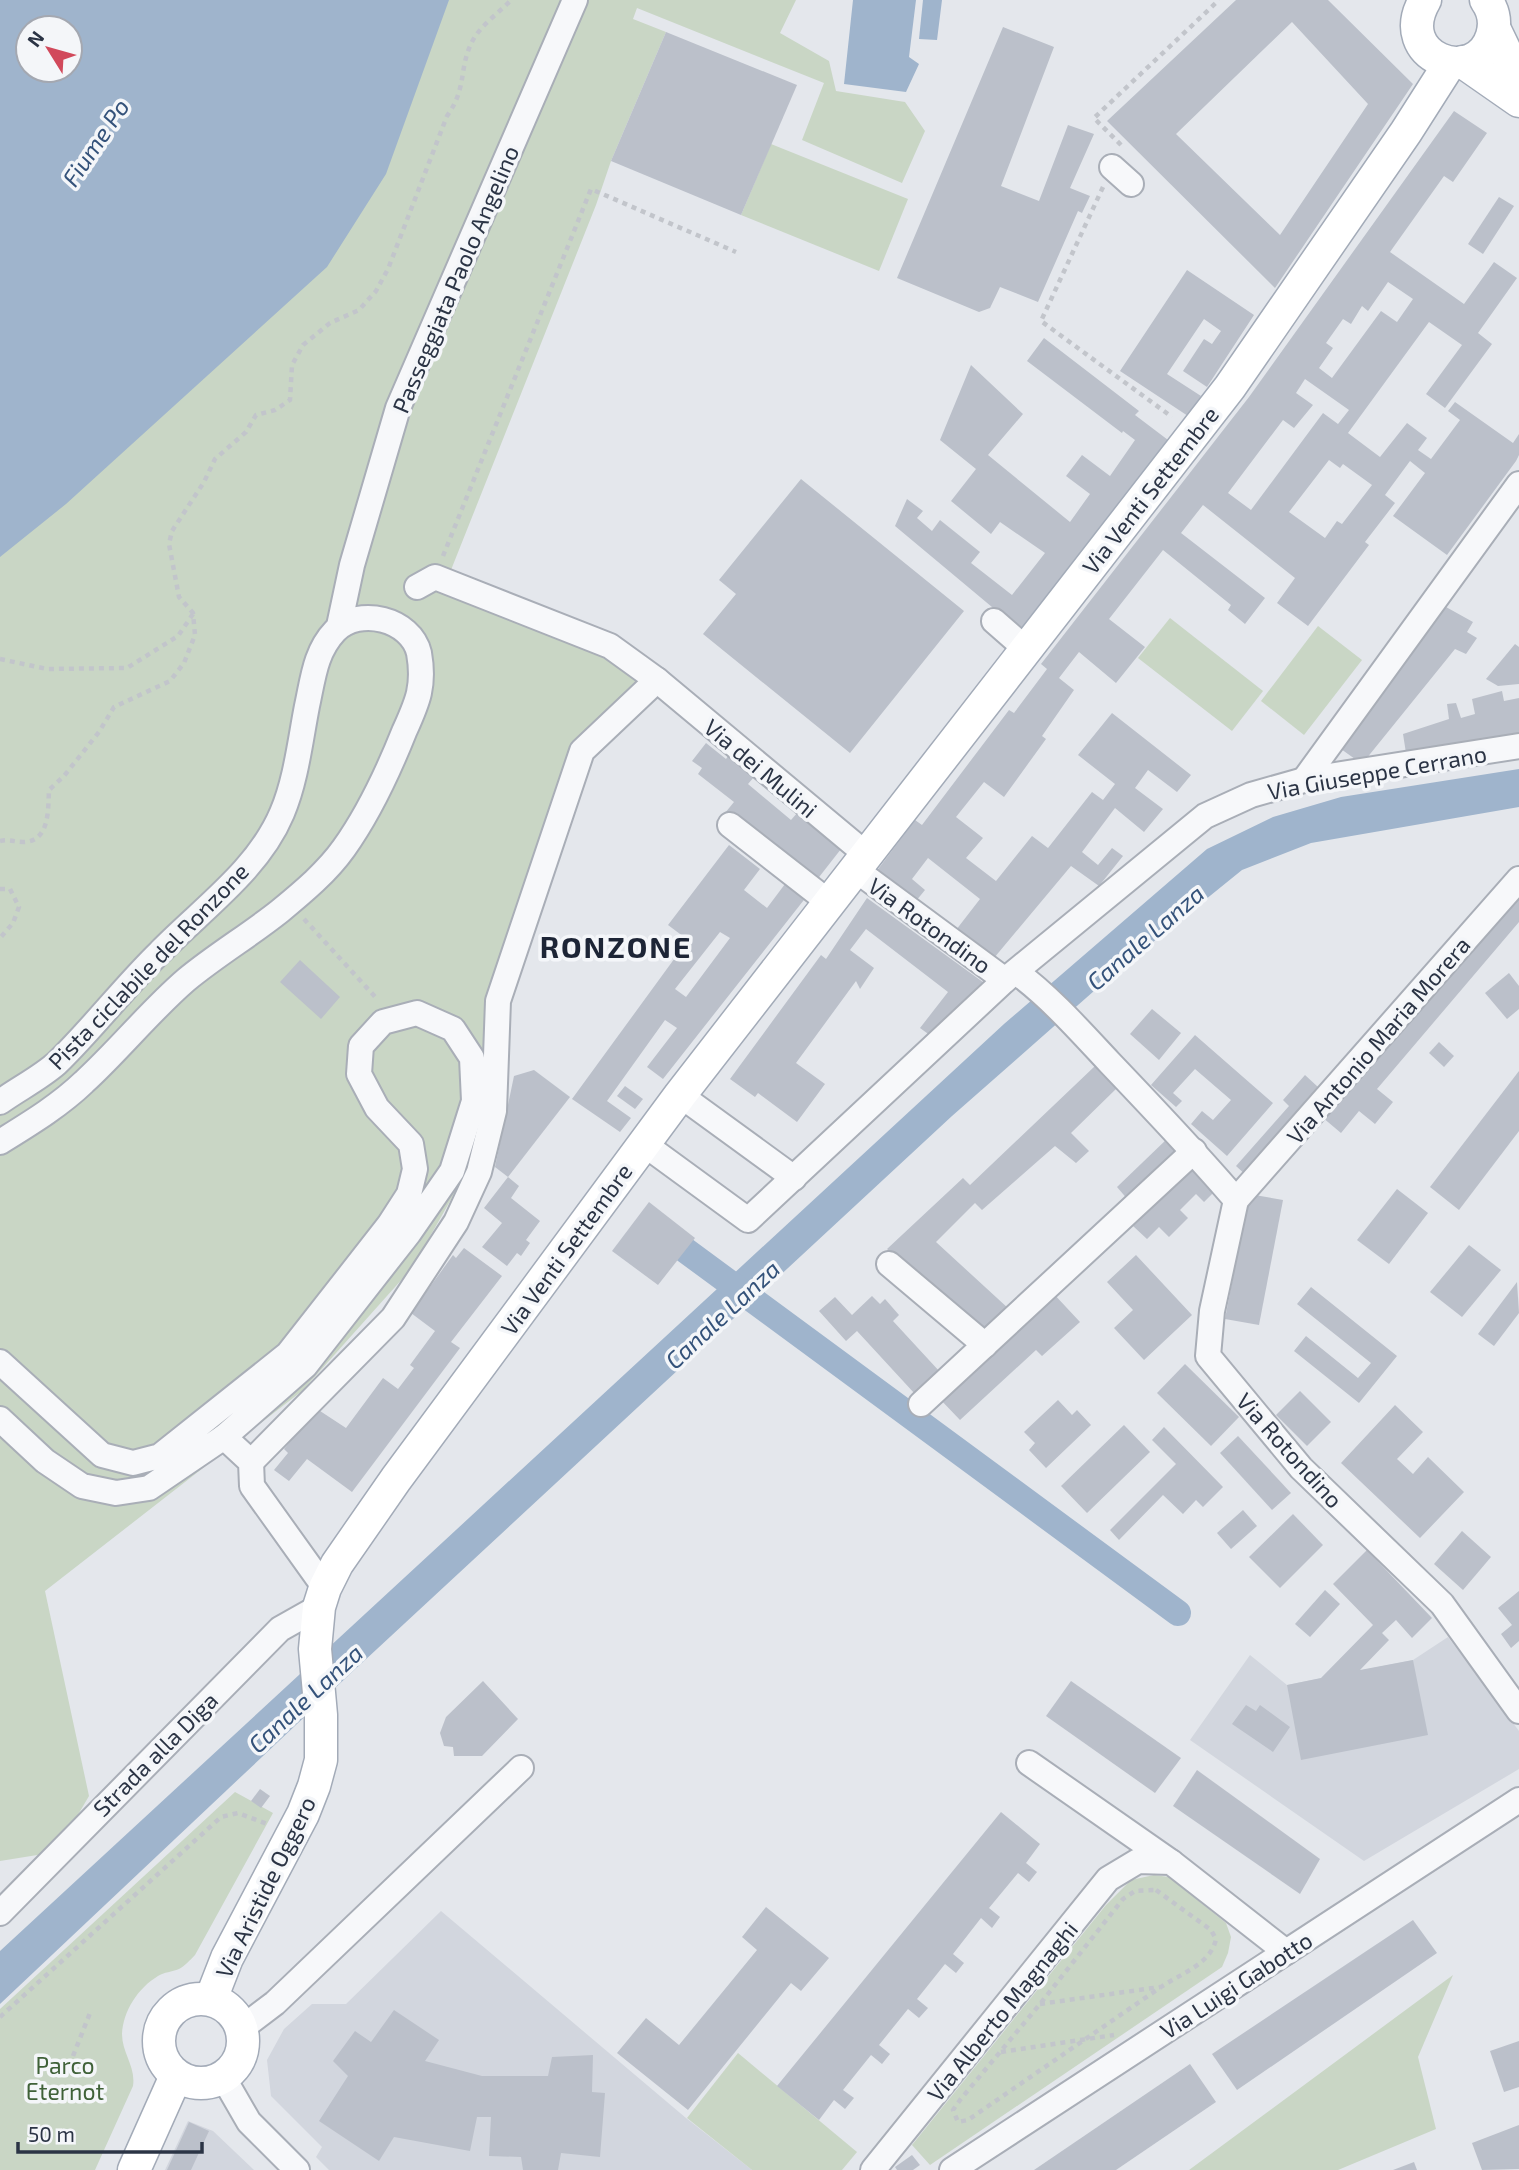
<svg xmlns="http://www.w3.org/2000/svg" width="1519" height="2170" font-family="'Exo 2',sans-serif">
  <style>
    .built { fill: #d2d6de }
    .green { fill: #c9d6c5; fill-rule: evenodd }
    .water { fill: #9fb4cc; fill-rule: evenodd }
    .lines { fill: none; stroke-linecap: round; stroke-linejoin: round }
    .canal { stroke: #9fb4cc; stroke-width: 26 }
    .building { fill: #bbc0ca; fill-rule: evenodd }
    .minor-casing { stroke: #a9aeb7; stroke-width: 28 }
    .major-casing { stroke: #a3abb8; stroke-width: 35 }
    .path { stroke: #c2c5cb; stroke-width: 4.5; stroke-dasharray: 5 5; stroke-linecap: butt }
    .minor { stroke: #f7f8fa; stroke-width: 24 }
    .major { stroke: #fff; stroke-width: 32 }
    .labels { text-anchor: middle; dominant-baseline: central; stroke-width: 7; stroke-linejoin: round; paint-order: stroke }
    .street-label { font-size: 23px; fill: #2b3445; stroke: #f4f6f9 }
    .park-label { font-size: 23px; fill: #3f6138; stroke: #f4f6f9 }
    .water-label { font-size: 24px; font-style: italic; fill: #34527a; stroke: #f4f6f9 }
    .district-label { font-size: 30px; font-weight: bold; letter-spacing: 2px; fill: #1d2536; stroke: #f4f6f9 }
  </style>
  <rect width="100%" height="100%" fill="#e4e7ec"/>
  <g class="built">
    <path d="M 1448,1637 L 1519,1731 L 1519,1769 L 1364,1861 L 1190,1740 L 1250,1655 L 1287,1685 L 1413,1660 Z"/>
    <path d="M 441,1911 L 686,2118 L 752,2170 L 329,2170 L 316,2157 L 322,2147 L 271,2096 L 267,2060 L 284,2029 L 312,2004 L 346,2004 Z"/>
    <path d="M 188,2121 L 213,2131 L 254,2170 L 165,2170 Z"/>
  </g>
  <g class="green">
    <path d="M 0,0 L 796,0 L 780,33 L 829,61 L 836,91 L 905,102 L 925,131 L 902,183 L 802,140 L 824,83 L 637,8 L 633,19 L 666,32 L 611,161 L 596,205 L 451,570 L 613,660 L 652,690 L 580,746 L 502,984 L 474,1159 L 412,1268 L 302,1391 L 45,1591 L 89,1796 L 56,1852 L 0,1861 ZM 28,28 L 70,28 L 70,70 L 28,70 Z"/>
    <path d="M 771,144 L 908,199 L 879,271 L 741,215 Z"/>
    <path d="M 1170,618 L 1263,691 L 1232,731 L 1138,658 Z"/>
    <path d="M 1318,626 L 1362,660 L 1304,735 L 1261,701 Z"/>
    <path d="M 235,1792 L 273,1813 L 195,1955 C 190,1960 185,1966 179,1969 C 172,1972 164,1972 158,1976 C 138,1988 123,2011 122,2034 C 122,2053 136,2067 133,2086 L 95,2170 L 0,2170 L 0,2009 Z"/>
    <path d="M 1154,1875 L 1169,1877 L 1226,1923 L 1231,1937 L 1228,1953 L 1222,1967 L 930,2165 L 912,2145 L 1106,1905 L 1131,1880 Z"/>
    <path d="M 1453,1975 L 1418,2057 L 1436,2129 L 1338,2170 L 1189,2170 Z"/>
    <path d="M 738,2053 L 857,2152 L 842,2170 L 752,2170 L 687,2118 Z"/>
  </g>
  <g class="water">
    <path d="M 0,0 L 449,0 L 386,174 L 327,267 L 66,504 L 0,557 ZM 28,28 L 70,28 L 70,70 L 28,70 Z"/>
    <path d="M 853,0 L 916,0 L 909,57 L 919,64 L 906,92 L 844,84 Z"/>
    <path d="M 923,0 L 942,0 L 937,40 L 919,39 Z"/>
    <path d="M 1519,769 L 1519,807 L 1311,843 L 1242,870 L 1111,976 L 952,1116 L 350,1674 L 0,2004 L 0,1951 L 1004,1024 L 1207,849 L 1273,817 L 1341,797 Z"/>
  </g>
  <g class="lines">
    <path class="canal" d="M 685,1250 L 1178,1613"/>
  </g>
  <g class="building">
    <path d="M 1236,0 L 1328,0 L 1413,84 L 1275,288 L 1107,121 ZM 1292,22 L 1368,104 L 1280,235 L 1176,134 Z"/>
    <path d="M 1003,27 L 1054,47 L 1001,186 L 1039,201 L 1068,125 L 1094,134 L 1070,188 L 1090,196 L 1082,213 L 1078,211 L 1038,302 L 1000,287 L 990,308 L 979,312 L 897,278 Z"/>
    <path d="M 666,32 L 797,85 L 741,215 L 611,161 Z"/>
    <path d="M 1454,111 L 1487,133 L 1453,182 L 1444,176 L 1390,252 L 1464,304 L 1494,262 L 1517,278 L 1478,333 L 1492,344 L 1445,408 L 1426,394 L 1462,345 L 1429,322 L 1348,433 L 1380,457 L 1407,423 L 1427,438 L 1418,450 L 1431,459 L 1460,420 L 1448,411 L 1455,402 L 1513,443 L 1519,434 L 1519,455 L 1516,461 L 1447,555 L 1393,516 L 1425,473 L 1410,461 L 1385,495 L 1395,503 L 1365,542 L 1369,545 L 1308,626 L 1277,603 L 1295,578 L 1203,505 L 1181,533 L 1265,598 L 1245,624 L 1228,610 L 1231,605 L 1163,550 L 1109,619 L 1145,647 L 1116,683 L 1079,652 L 1059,678 L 1074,690 L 1042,736 L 1046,739 L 1004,797 L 984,782 L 956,817 L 983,838 L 966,858 L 996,881 L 1032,836 L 1048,848 L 1092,792 L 1103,800 L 1115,784 L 1078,755 L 1112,713 L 1191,775 L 1177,792 L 1148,770 L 1135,788 L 1163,809 L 1144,832 L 1115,808 L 1082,852 L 1098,865 L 1112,848 L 1123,856 L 1099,886 L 1071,866 L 994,958 L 956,930 L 980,899 L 928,858 L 912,879 L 925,890 L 916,901 L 876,872 L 915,820 L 922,825 L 1009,710 L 1014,713 L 1047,669 L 1041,664 L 1249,397 ZM 1388,282 L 1413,299 L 1397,322 L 1381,311 L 1332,378 L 1319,368 L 1333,348 L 1326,343 L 1343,319 L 1351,324 L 1362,306 L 1368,311 ZM 1305,379 L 1349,410 L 1338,424 L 1323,413 L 1251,510 L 1228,493 L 1283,420 L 1294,428 L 1313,405 L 1296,393 ZM 1329,460 L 1340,468 L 1343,464 L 1372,485 L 1342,524 L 1337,521 L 1325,538 L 1289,512 Z"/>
    <path d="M 1499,197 L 1514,206 L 1483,254 L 1468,244 Z"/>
    <path d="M 1187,270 L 1254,315 L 1207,387 L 1183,371 L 1204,339 L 1212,344 L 1221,331 L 1204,319 L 1167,374 L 1201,396 L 1188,416 L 1120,371 Z"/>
    <path d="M 1044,338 L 1139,411 L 1135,415 L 1172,443 L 1023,633 L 895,526 L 907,499 L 923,511 L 917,518 L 932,531 L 940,520 L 980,552 L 971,563 L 1012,595 L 1045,553 L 1000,522 L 991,534 L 951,501 L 976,469 L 940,440 L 971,365 L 1023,414 L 988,455 L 1070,522 L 1090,494 L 1066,476 L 1082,455 L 1110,476 L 1135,440 L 1123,431 L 1122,433 L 1027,361 Z"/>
    <path d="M 801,479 L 964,611 L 850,753 L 703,634 L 736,594 L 719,580 Z"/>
    <path d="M 1446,607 L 1473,622 L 1467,632 L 1477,638 L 1466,654 L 1455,649 L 1362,764 L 1341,749 Z"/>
    <path d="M 1515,644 L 1519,647 L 1519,684 L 1498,686 L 1486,679 Z"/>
    <path d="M 1502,691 L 1504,701 L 1519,698 L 1519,736 L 1406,753 L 1403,734 L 1449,719 L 1447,704 L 1456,703 L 1461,718 L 1475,714 L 1472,699 Z"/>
    <path d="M 706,743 L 726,759 L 728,756 L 754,777 L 748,784 L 791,820 L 798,812 L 841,849 L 816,881 L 725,813 L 734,802 L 698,774 L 702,768 L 692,761 Z"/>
    <path d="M 729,845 L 760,869 L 744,890 L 767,908 L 788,880 L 807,896 L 663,1079 L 647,1067 L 677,1028 L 665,1020 L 607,1101 L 631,1118 L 620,1132 L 572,1099 L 688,940 L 668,925 ZM 720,932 L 730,938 L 686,997 L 675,989 Z"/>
    <path d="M 1519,885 L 1519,922 L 1377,1089 L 1393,1102 L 1375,1124 L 1359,1111 L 1341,1133 L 1322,1117 Z"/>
    <path d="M 867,898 L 987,985 L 931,1036 L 920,1028 L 948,992 L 866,929 L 850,950 L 874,968 L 860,989 L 856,981 L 796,1063 L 825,1084 L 797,1122 L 758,1093 L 755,1097 L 730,1079 L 821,955 L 826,959 Z"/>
    <path d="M 300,960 L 340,997 L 321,1019 L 280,982 Z"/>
    <path d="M 1509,973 L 1519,986 L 1519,1009 L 1507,1019 L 1485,993 Z"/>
    <path d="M 1152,1009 L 1181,1033 L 1159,1060 L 1130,1034 Z"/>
    <path d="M 1195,1035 L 1273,1103 L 1227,1156 L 1191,1124 L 1202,1111 L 1213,1120 L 1231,1100 L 1195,1069 L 1173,1093 L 1182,1101 L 1176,1107 L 1151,1085 Z"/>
    <path d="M 1439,1042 L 1454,1056 L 1444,1067 L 1429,1053 Z"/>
    <path d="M 1095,1066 L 1117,1088 L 1071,1133 L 1089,1151 L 1076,1163 L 1055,1146 L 982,1210 L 975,1203 L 936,1242 L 1009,1309 L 981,1334 L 887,1249 L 963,1178 L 970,1185 Z"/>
    <path d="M 534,1070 L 570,1097 L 508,1177 L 495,1167 L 514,1076 Z"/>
    <path d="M 1519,1071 L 1519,1131 L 1459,1210 L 1430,1187 Z"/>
    <path d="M 1305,1075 L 1318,1087 L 1299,1109 L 1304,1114 L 1248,1177 L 1236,1166 L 1289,1106 L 1283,1100 Z"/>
    <path d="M 625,1086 L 643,1099 L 635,1109 L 617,1096 Z"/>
    <path d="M 1168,1138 L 1182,1152 L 1129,1201 L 1117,1187 Z"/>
    <path d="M 1194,1164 L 1218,1188 L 1204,1202 L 1196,1194 L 1180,1210 L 1188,1218 L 1169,1237 L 1159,1227 L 1147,1239 L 1133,1226 Z"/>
    <path d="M 508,1177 L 519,1186 L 511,1198 L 540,1221 L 526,1240 L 530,1243 L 521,1256 L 517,1253 L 507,1266 L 482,1247 L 502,1223 L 484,1208 Z"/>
    <path d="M 1397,1189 L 1428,1213 L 1389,1264 L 1357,1240 Z"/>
    <path d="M 1249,1194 L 1283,1200 L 1259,1325 L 1225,1319 Z"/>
    <path d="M 649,1202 L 695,1238 L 658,1285 L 612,1251 Z"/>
    <path d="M 1469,1245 L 1501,1270 L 1462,1317 L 1430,1292 Z"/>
    <path d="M 464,1248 L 502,1276 L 451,1342 L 460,1348 L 352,1492 L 307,1459 L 289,1481 L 274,1470 L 288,1453 L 284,1449 L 317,1409 L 346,1428 L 383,1378 L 398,1389 L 414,1368 L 410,1365 L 435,1331 L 411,1313 L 453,1255 L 456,1258 Z"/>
    <path d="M 1136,1255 L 1192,1315 L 1144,1360 L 1114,1328 L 1133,1310 L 1107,1282 Z"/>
    <path d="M 1517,1282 L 1519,1313 L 1494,1346 L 1478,1334 Z"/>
    <path d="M 1311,1287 L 1397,1356 L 1359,1403 L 1294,1351 L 1306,1336 L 1358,1378 L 1371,1363 L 1297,1304 Z"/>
    <path d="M 1052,1292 L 1080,1322 L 1042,1356 L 1036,1350 L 960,1420 L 938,1397 Z"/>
    <path d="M 872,1296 L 880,1304 L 885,1299 L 899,1315 L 893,1321 L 940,1372 L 915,1394 L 857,1331 L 846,1341 L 819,1311 L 835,1297 L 852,1315 Z"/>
    <path d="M 1185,1364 L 1239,1417 L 1211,1446 L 1157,1393 Z"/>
    <path d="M 1300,1391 L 1331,1422 L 1307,1446 L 1276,1415 Z"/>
    <path d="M 1058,1400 L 1072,1415 L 1077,1410 L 1091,1425 L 1046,1468 L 1029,1450 L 1035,1443 L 1024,1432 Z"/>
    <path d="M 1395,1405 L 1423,1432 L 1397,1459 L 1413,1474 L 1428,1457 L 1464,1492 L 1420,1538 L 1341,1463 Z"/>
    <path d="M 1124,1425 L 1150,1452 L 1087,1513 L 1061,1486 Z"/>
    <path d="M 1164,1427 L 1223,1487 L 1203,1507 L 1196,1500 L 1183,1514 L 1163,1495 L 1119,1540 L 1110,1530 L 1176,1464 L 1152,1440 Z"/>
    <path d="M 1238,1436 L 1291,1493 L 1272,1510 L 1220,1453 Z"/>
    <path d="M 1243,1510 L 1257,1526 L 1231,1549 L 1217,1533 Z"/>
    <path d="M 1293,1514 L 1323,1545 L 1280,1588 L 1249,1557 Z"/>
    <path d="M 1462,1531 L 1491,1557 L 1463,1590 L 1434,1564 Z"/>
    <path d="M 1367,1550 L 1432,1618 L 1412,1638 L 1396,1620 L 1382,1633 L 1389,1640 L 1360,1670 L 1413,1660 L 1428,1735 L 1301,1760 L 1287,1685 L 1321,1678 L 1373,1625 L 1333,1584 Z"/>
    <path d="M 1325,1590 L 1340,1604 L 1310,1637 L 1295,1624 Z"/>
    <path d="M 1519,1591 L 1519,1641 L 1511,1648 L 1501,1634 L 1512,1625 L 1498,1608 Z"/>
    <path d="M 483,1681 L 518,1719 L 482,1756 L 454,1756 L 453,1747 L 444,1746 L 440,1733 L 446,1717 Z"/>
    <path d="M 1071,1681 L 1181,1758 L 1155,1793 L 1046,1716 Z"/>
    <path d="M 1246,1705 L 1256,1711 L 1260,1705 L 1290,1727 L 1273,1752 L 1232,1724 Z"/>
    <path d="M 1197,1770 L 1320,1859 L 1300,1894 L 1173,1806 Z"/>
    <path d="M 260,1789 L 270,1796 L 261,1808 L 251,1801 Z"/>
    <path d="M 1001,1812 L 1040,1844 L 1026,1863 L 1037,1872 L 1029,1882 L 1018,1873 L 989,1908 L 1000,1917 L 992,1928 L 981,1918 L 953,1954 L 964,1963 L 956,1973 L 945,1964 L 917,1999 L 928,2008 L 919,2018 L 908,2009 L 879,2045 L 890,2054 L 882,2064 L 871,2055 L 843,2090 L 854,2098 L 845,2109 L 834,2100 L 819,2120 L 777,2086 Z"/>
    <path d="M 766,1907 L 829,1958 L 801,1991 L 791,1983 L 688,2110 L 617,2053 L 646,2018 L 679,2045 L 757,1950 L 742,1937 Z"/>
    <path d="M 1413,1920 L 1437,1953 L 1237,2090 L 1212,2054 Z"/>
    <path d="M 394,2010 L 439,2040 L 425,2061 L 482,2076 L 548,2076 L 552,2057 L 593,2055 L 592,2092 L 605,2093 L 600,2157 L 561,2153 L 558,2170 L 523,2170 L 521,2157 L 489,2156 L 491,2117 L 477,2117 L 470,2151 L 394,2137 L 379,2161 L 319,2121 L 348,2076 L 333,2061 L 355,2031 L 371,2042 Z"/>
    <path d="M 1519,2041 L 1519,2087 L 1504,2092 L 1490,2051 Z"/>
    <path d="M 1190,2064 L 1216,2102 L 1116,2170 L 1034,2170 Z"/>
    <path d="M 189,2122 L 209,2131 L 191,2170 L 167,2170 Z"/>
    <path d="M 1519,2125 L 1519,2169 L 1482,2170 L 1472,2143 Z"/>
    <path d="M 912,2155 L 920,2165 L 913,2170 L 897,2170 L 895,2167 Z"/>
    <path d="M 1414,2162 L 1417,2170 L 1393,2170 Z"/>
  </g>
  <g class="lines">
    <g class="minor-casing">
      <g id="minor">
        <path d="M 1112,167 L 1131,184"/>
        <path d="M 417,587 L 435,577 L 610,646 L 657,680 L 867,855"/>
        <path d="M 994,621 L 1027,650"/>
        <path d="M 339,626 L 352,565 L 398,408 L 575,0"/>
        <path d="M 1304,780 L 1519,484"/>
        <path d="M 730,825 L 830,903"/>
        <path d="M 856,870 L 1005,980"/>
        <path d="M 1016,972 C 1050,997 1080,1031 1109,1062 C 1152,1107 1195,1152 1236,1200 L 1212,1311 L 1208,1356 L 1301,1468 L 1442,1604 L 1519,1711"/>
        <path d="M 680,1095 L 794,1178"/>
        <path d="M 0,1102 C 18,1089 40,1078 57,1063 C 93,1028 124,987 160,952 C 202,909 258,870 282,813 C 296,780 300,742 307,706 C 313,679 315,652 335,631 C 359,606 411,619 419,653 C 425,687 417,703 404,732 C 388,772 369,813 344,848 C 327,872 303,892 280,911 C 250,935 216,955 186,980 C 150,1011 119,1050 84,1082 C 59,1106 29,1124 0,1142"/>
        <path d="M 644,1144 L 748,1220 L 1005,980 L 1205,816 L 1251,795 L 1304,780 L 1519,746"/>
        <path d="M 1236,1200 L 1519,879"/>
        <path d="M 889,1264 L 985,1345"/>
        <path d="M 0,1362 L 102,1455 L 133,1463 L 160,1456 L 288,1354 L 389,1225 L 409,1194 L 415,1169 L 411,1144 L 377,1108 L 359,1074 L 361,1046 L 383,1022 L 417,1013 L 453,1029 L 472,1058 L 474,1101 L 452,1171 L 409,1233 L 305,1366 L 224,1437 L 149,1488 L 116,1493 L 82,1486 L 45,1461 L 0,1419"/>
        <path d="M 921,1404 L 1194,1151"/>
        <path d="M 224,1437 L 251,1462 L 252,1486 L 325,1588"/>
        <path d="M 251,1462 L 393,1318 L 456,1222 L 479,1172 L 494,1111 L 498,1001 L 582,751 L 657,680"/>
        <path d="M 1029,1763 L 1171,1862"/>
        <path d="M 0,1913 L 280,1629 L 319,1607"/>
        <path d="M 242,2028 L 275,2003 L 521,1768"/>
        <path d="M 223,2077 L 249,2122 L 297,2170"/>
        <path d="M 873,2170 L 1108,1879 L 1138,1861 L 1171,1862 L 1286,1952"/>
        <path d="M 952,2170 L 1519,1800"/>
      </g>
    </g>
    <g class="major-casing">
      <g id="major">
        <path d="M 1425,0 C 1391,58 1476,88 1492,36 C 1496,23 1494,11 1486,0"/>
        <path d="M 1494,28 L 1519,80"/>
        <path d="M 1463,62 L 1519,101"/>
        <circle cx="201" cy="2041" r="42"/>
        <path d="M 211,1999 L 227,1958 L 303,1814 L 314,1786 L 321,1760 L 321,1715 L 315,1649 L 319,1607 L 325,1588 L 337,1564 L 396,1479 L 680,1095 L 1230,387 L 1406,132 L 1450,63"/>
        <path d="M 134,2170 L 176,2076"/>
      </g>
    </g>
    <g class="path">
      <path d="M 1121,145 L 1094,118 L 1219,0"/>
      <path d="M 1103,187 L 1041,321 L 1172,417"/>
      <path d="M 443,556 L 591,189 L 736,252"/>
      <path d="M 0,659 L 47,669 L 127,668 L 178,636 L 193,614"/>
      <path d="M 0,841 C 9,839 15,842 23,842 C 50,842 48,809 49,790 L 64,776 L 99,732 L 114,707 L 170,681 L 184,663 L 195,635 L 193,613 L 179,597 L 169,544 L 172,531 L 204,482 L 215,459 L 246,432 L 256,415 L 275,410 L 290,400 L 292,365 L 303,345 L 330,323 L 359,310 L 376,291 L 388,269 L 447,116 C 467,88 459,69 471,44 C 479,26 498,14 511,0"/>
      <path d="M 0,889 L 10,889 L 19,907 L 13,923 L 0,938"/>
      <path d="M 304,919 L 378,1000"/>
      <path d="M 1156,1890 L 1211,1930 L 1216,1939 C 1211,1964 1180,1974 1161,1987 L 968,2120 L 958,2122 L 953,2110 L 960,2100 L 1040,2004 L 1123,1899 L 1135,1891 Z"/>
      <path d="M 1040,2004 L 1160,1987"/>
      <path d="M 0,2017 L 221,1817 L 238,1813 L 270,1825"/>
      <path d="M 1001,2052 L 1114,2035"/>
      <path d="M 73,2056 L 90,2013"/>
    </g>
    <use href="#minor" class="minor"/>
    <use href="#major" class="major"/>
  </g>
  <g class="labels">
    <g class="street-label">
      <text transform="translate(455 279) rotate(-67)">Passeggiata Paolo Angelino</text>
      <text transform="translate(1150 490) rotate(-52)">Via Venti Settembre</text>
      <text transform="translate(761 768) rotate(40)">Via dei Mulini</text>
      <text transform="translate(1377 772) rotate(-10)">Via Giuseppe Cerrano</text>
      <text transform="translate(930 925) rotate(36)">Via Rotondino</text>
      <text transform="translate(148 966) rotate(-46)">Pista ciclabile del Ronzone</text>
      <text transform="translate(1378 1040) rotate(-49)">Via Antonio Maria Morera</text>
      <text transform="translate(566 1249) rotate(-54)">Via Venti Settembre</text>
      <text transform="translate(1290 1450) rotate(48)">Via Rotondino</text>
      <text transform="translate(155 1754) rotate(-45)">Strada alla Diga</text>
      <text transform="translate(265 1887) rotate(-64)">Via Aristide Oggero</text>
      <text transform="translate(1236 1985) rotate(-33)">Via Luigi Gabotto</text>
      <text transform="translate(1002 2011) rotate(-51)">Via Alberto Magnaghi</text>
    </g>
    <g class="park-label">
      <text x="65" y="2065">Parco<tspan x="65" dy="26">Eternot</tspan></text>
    </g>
    <g class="water-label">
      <text transform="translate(95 142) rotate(-56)">Fiume Po</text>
      <text transform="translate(1145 937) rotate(-41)">Canale Lanza</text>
      <text transform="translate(722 1314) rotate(-43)">Canale Lanza</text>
      <text transform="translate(305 1698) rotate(-43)">Canale Lanza</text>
    </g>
    <g class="district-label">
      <text x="616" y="946">RONZONE</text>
    </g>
  </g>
  <g transform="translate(49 49) rotate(307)"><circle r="33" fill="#f4f6f9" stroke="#a4a8b1" stroke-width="2"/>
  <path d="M0-5L12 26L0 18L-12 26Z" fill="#d1495b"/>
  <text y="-10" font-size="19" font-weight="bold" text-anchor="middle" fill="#2b3445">N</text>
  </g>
  <path d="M18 2142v10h184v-10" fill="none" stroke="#2b3445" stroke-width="3.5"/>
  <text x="28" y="2142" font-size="21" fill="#2b3445" stroke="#f4f6f9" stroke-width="5" paint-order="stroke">50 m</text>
</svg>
